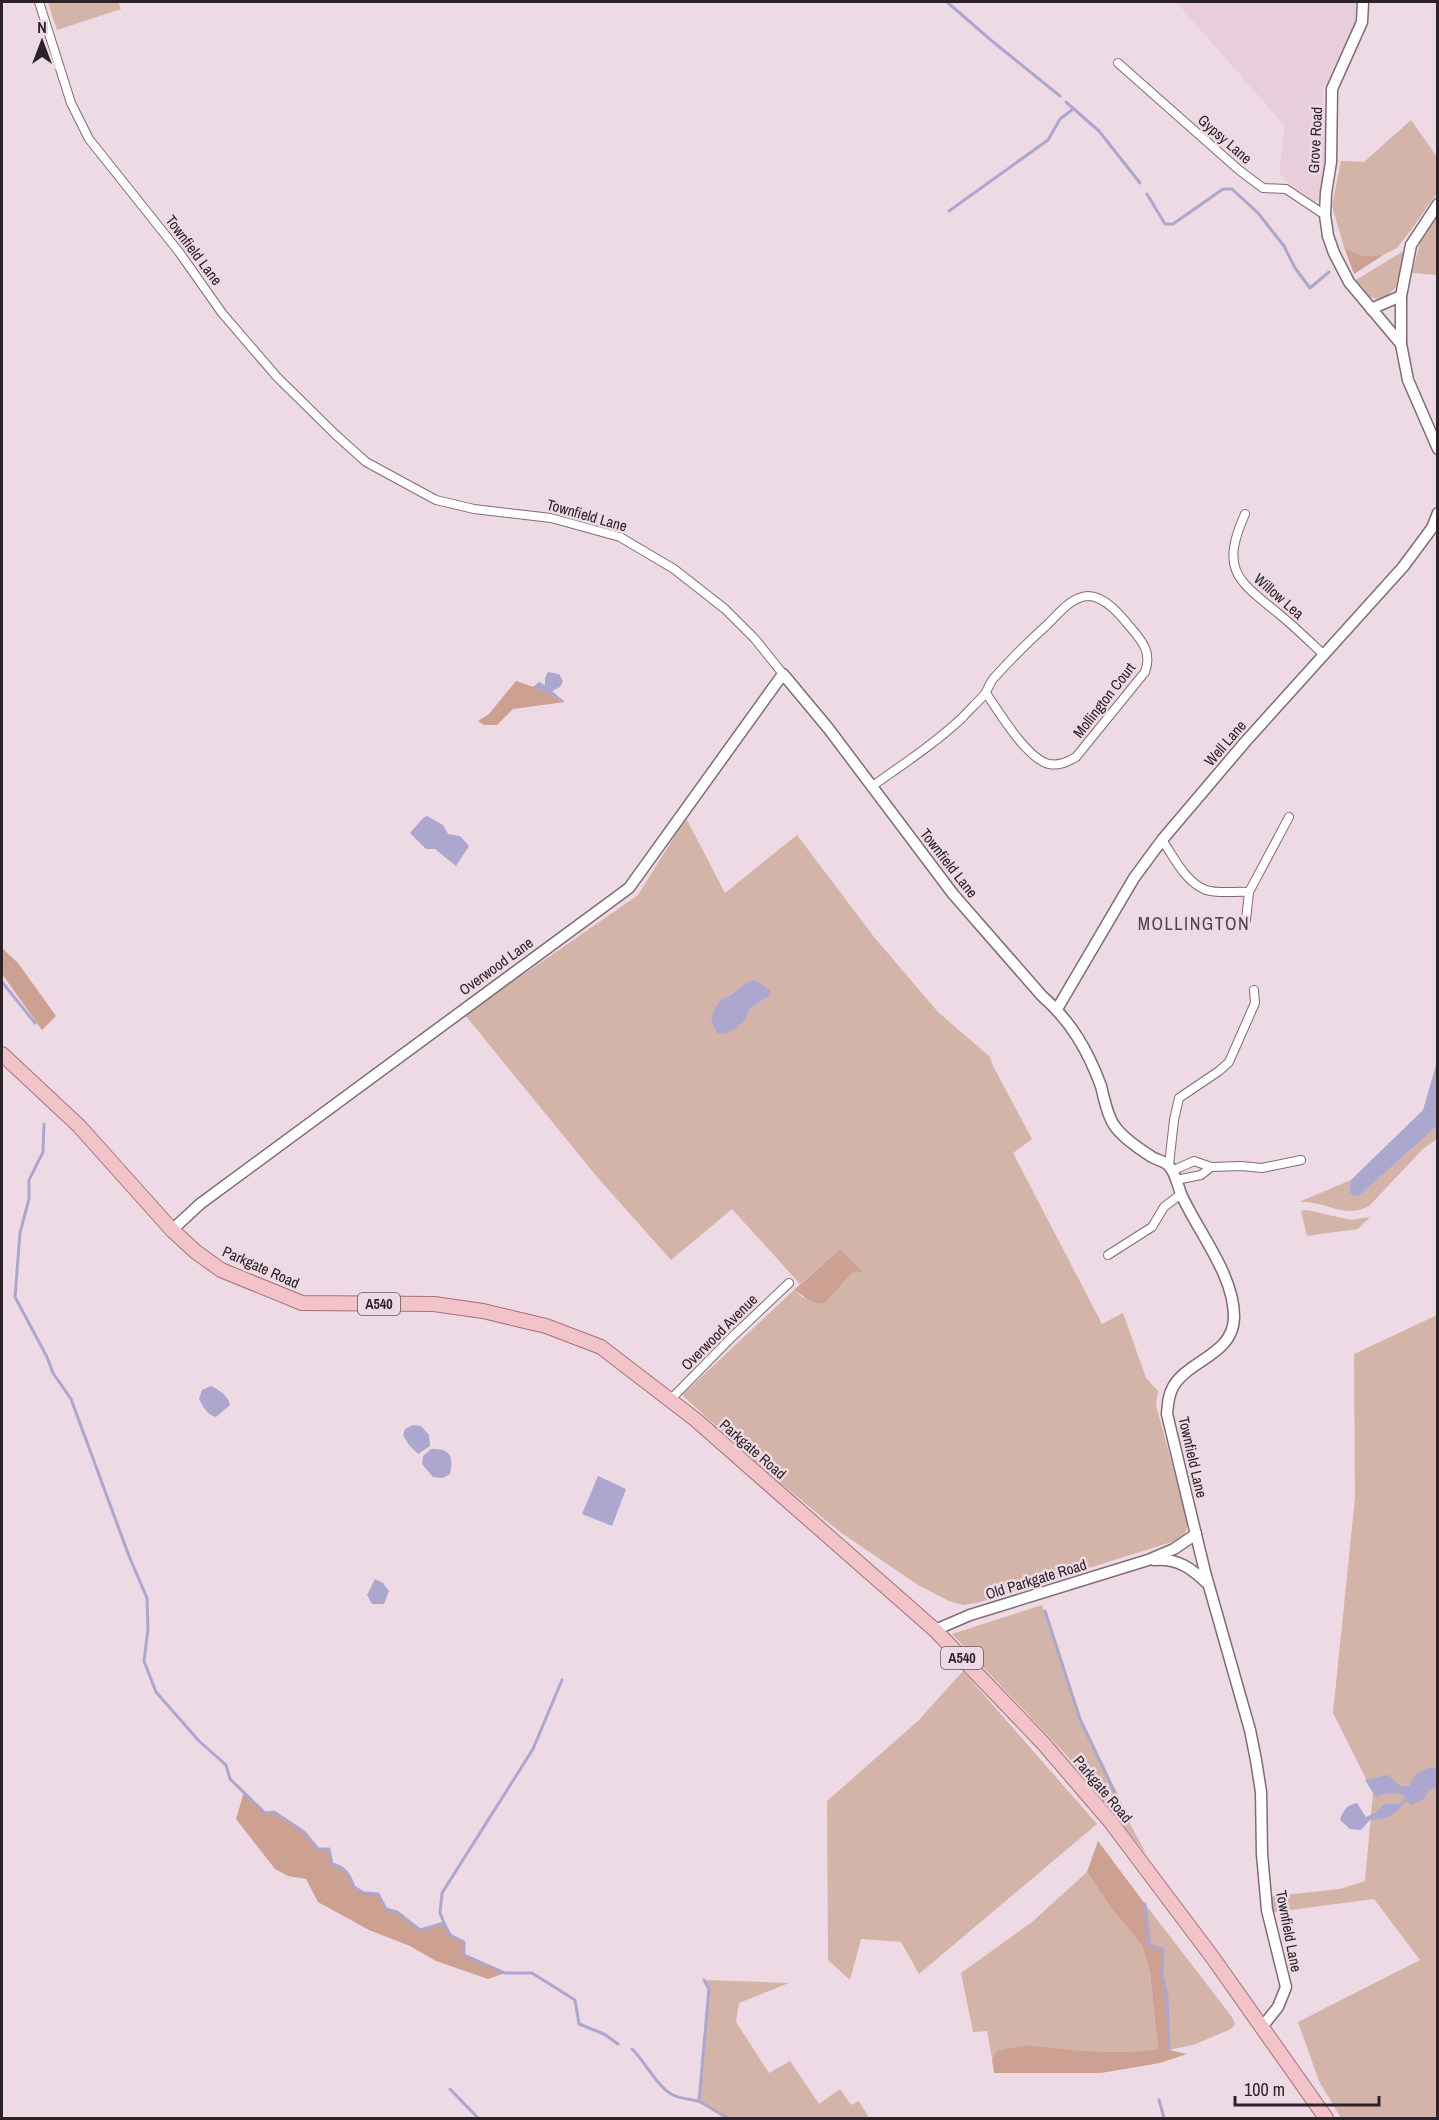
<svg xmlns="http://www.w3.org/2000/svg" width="1439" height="2120" font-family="'Archivo Narrow',sans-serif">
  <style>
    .built { fill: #e8cdda }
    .green { fill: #d4b3a8; fill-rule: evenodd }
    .forest { fill: #cda192 }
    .water { fill: #aca7cf }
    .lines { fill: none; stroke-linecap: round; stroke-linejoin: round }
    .stream { stroke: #aca7cf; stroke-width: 3 }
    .minor-casing { stroke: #7f6c76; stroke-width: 10 }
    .tertiary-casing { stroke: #7f6c76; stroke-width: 13 }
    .primary-casing { stroke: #a67178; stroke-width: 16 }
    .minor { stroke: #fff; stroke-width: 8 }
    .tertiary { stroke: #fff; stroke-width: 10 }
    .primary { stroke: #f2c3c8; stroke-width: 14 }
    .labels { text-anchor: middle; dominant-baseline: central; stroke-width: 5; stroke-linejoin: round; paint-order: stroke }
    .shield { fill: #eedae4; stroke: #665a60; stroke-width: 1.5 }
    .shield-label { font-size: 14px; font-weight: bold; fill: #2b2327 }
    .street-label { font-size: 15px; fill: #2b2327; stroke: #eedae4 }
    .quarter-label { font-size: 18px; letter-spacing: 1.5px; fill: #53434b; stroke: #eedae4 }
  </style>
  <rect width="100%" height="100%" fill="#eedae4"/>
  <path class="built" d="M 1179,2 L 1356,2 L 1355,27 L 1333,68 L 1327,84 L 1322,88 L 1327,141 L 1319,200 L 1315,202 L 1287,182 L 1279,172 L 1285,126 L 1177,3 Z"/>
  <g class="green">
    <path d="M 48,2 L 118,2 L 121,9 L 57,30 Z"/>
    <path d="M 1411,120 L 1437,157 L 1437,193 L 1411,230 L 1397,248 L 1385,254 L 1369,257 L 1356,254 L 1344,247 L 1332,206 L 1341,161 L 1364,162 Z"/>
    <path d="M 1437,217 L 1437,275 L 1412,273 L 1420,243 Z"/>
    <path d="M 1405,250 L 1396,287 L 1386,297 L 1377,299 L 1370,297 L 1356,280 Z"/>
    <path d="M 686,818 L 725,893 L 797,835 L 874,937 L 938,1012 L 990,1057 L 993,1066 L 1032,1139 L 1013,1153 L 1102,1324 L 1123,1313 L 1146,1378 L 1158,1391 L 1156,1405 L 1187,1520 C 1188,1532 1185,1536 1175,1541 L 977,1603 L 963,1605 L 949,1601 L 918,1585 L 840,1532 L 760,1466 L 682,1395 L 794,1290 L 802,1297 L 824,1304 L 852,1273 L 862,1272 L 840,1249 L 800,1284 L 732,1209 L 671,1260 L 598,1178 L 465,1015 L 638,895 ZM 745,983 L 770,994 L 750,1009 L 746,1019 L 723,998 L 731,995 Z"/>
    <path d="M 1437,1126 L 1437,1139 L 1423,1149 L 1369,1206 C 1343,1220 1325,1200 1299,1202 L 1351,1180 L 1349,1192 L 1360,1195 Z"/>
    <path d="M 1307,1210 L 1351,1220 L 1370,1217 L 1358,1229 L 1307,1236 L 1301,1211 Z"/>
    <path d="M 1437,1315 L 1437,2118 L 1341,2118 L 1319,2081 L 1298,2022 L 1420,1960 L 1374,1899 L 1268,1913 L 1266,1897 L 1340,1889 L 1365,1881 L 1373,1793 L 1333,1713 L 1355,1498 L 1354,1354 Z"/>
    <path d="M 1042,1605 L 1080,1719 L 1129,1822 L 1147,1855 L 1068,1757 L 952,1634 Z"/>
    <path d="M 963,1671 L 1097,1824 L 919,1974 L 901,1942 L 861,1939 L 850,1980 L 828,1960 L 827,1801 L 918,1721 Z"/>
    <path d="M 1087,1872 L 1111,1908 L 1142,1945 L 1150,1973 L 1158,2049 L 1131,2052 L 1084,2051 L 1025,2045 L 997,2052 L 992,2059 L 987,2031 L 973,2032 L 961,1973 L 1032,1922 Z"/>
    <path d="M 1145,1904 L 1232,2017 L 1235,2024 L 1231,2029 L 1193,2045 L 1169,2050 L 1167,1995 L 1162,1974 L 1163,1950 L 1150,1946 Z"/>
    <path d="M 704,1980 L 789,1983 L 739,2003 L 736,2022 L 769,2073 L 790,2061 L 819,2104 L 840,2089 L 851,2105 L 859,2101 L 869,2118 L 727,2118 L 699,2101 L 709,1989 Z"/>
  </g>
  <g class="forest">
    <path d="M 1344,247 C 1360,257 1367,258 1385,254 L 1354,274 Z"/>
    <path d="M 516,681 L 540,689 L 565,702 L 513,709 L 497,725 L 484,725 L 478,721 L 489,714 Z"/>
    <path d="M 2,948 L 18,963 L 56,1016 L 42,1030 L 2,974 Z"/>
    <path d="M 840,1249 L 863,1272 L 852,1273 L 824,1304 L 812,1302 L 794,1290 Z"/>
    <path d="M 244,1792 L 265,1813 L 274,1812 L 304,1832 L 318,1849 L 329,1849 L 332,1864 C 345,1867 350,1875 354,1888 L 364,1893 L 378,1894 L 386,1909 L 397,1912 L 420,1930 L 444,1923 L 450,1935 L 464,1942 L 465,1955 L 505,1973 L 488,1979 L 436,1961 L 410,1946 L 369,1930 L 318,1902 L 306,1879 L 288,1876 L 275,1869 L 236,1819 Z"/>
    <path d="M 1098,1841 L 1145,1904 L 1150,1946 L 1163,1949 L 1162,1974 L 1167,1995 L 1169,2050 L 1187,2054 L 1160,2063 L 1101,2073 L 994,2073 L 992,2059 L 997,2051 L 1025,2045 L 1084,2051 L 1131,2052 L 1158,2049 L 1150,1973 L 1142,1945 L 1111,1908 L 1087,1872 Z"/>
  </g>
  <g class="water">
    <path d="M 548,672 L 559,674 L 563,681 L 560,687 L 552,691 L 565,702 L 540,689 L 532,688 L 539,682 L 545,685 L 545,678 Z"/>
    <path d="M 427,816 L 443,825 L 448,834 L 460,836 L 469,846 L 456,866 L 435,849 L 426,849 L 410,833 L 423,818 Z"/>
    <path d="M 755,980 L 770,990 L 771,994 L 750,1009 L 746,1019 L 734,1030 L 724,1034 L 717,1033 L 711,1020 L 716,1006 L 723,998 L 731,995 L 745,983 Z"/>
    <path d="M 1437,1062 L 1437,1126 L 1360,1195 L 1354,1196 L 1349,1192 L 1351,1180 L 1423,1110 Z"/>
    <path d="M 211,1386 C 219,1390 228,1395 230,1405 L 216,1417 C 206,1414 204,1408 199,1399 L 202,1390 Z"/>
    <path d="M 413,1425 L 421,1426 L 429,1435 L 430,1446 L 418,1454 L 409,1445 L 403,1435 L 405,1429 Z"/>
    <path d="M 431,1449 C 450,1448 454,1456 450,1474 L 443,1478 L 433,1477 L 422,1464 L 423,1456 Z"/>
    <path d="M 598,1476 L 626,1489 L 612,1526 L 582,1514 Z"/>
    <path d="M 375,1579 L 383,1583 L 389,1591 L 384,1604 L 372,1604 L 367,1595 Z"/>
    <path d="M 1428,1768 L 1437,1768 L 1437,1787 L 1429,1791 L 1424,1799 L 1412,1805 L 1406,1801 C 1394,1815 1389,1819 1370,1820 L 1361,1830 L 1350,1829 L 1340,1820 C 1343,1810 1347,1805 1357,1803 L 1366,1817 L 1375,1813 L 1385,1804 L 1399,1804 L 1406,1797 C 1398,1792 1385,1792 1376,1797 L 1365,1780 L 1388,1775 L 1400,1786 L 1409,1786 L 1417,1773 Z"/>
  </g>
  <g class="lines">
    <g class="stream">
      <path d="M 947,2 L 992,41 L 1060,96"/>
      <path d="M 1066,102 L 1099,131 L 1140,183"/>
      <path d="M 1147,194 L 1165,224 L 1173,224 L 1223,189 L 1232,189 L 1258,213 L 1284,246 L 1295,268 L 1310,288 L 1329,272"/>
      <path d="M 949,211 L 1048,140 L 1060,119 L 1073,109"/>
      <path d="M 2,982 L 35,1023"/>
      <path d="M 44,1124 L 43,1152 L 29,1180 L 29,1199 L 20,1233 L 15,1297 L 47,1357 L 53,1373 L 71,1399 L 129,1556 L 147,1598 L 148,1629 L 144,1661 L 156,1692 L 199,1741 L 226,1765 L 230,1779 L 265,1813 L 274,1812 L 304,1832 L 318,1849 L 329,1849 L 332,1864 C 345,1867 350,1875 354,1887 L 364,1893 L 378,1894 L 386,1909 L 397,1912 L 420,1930 L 444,1923 L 450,1935 L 464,1942 L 464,1955 L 505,1973 L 532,1973 L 575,2000 L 579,2024 L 604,2034 L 618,2044"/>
      <path d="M 1045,1611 L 1080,1719 L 1129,1822"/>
      <path d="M 1145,1904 L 1150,1946 L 1163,1949 L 1162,1974 L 1167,1995 L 1169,2050"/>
      <path d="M 444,1923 L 440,1913 L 442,1893 L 533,1749 L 562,1680"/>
      <path d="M 704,1980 L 709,1989 L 699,2101 L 727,2118"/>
      <path d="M 632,2049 C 644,2060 658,2088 673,2095 C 681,2099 692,2099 701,2102"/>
      <path d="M 450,2089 L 478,2118"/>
      <path d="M 1159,2100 L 1164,2118"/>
    </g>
    <g class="minor-casing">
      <g id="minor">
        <path d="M 39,2 L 71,103 L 89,139 L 179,252 L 222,313 L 277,377 L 336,435 L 366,462 L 436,500 L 474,509 L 551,518 L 620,537 L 674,569 L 725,609 L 755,639 L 783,674"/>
        <path d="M 1118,63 L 1239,170 L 1263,188 L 1286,189 L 1325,215"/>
        <path d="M 1245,514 C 1220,570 1237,580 1279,614 C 1295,627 1309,641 1324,655"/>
        <path d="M 871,787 C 902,765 934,744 962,718 C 969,710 977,703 984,695 C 988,690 989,684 993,679 C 1010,660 1029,641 1048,624 C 1059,613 1071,597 1088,596 C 1105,596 1121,616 1131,628 C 1143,642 1152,653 1145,672 L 1076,757 C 1067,762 1059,766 1049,764 C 1027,759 999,712 986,693"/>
        <path d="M 1162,840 C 1174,857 1185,882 1206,890 C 1218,894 1236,891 1249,892 L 1246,920"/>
        <path d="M 1249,892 L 1289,817"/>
        <path d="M 1169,1165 L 1174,1120 L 1179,1098 L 1219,1071 L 1229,1062 L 1255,1003 L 1254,990"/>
        <path d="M 1172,1171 L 1194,1161 L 1211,1167 L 1241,1166 L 1262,1168 L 1301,1160"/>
        <path d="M 1176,1180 L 1201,1175 L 1211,1167"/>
        <path d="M 1108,1255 L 1152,1227 L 1164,1207 L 1181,1194"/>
        <path d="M 670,1400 L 732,1337 L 789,1283"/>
      </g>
    </g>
    <g class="tertiary-casing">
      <g id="tertiary">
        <path d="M 1363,2 L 1362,22 L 1332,89 L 1331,162 L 1326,193 L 1325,215 L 1328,236 L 1334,253 L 1349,282 L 1401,344"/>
        <path d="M 1438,204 L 1411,245 L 1401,296 L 1401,344 L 1408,380 L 1438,449"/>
        <path d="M 1371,309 L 1401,296"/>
        <path d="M 1057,1009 L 1134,878 L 1162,840 L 1246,741 L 1403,567 L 1432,528 L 1438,513"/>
        <path d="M 172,1230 L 200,1204 L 629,888 L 783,674 L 828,728 L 953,894 L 1042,996 C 1071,1021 1088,1051 1101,1086 C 1104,1098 1107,1115 1114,1125 C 1121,1136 1141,1150 1152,1157 C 1157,1160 1164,1161 1168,1165 C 1175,1171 1178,1186 1181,1194 C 1198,1232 1235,1276 1234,1318 C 1233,1355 1188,1360 1173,1387 C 1168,1396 1168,1404 1167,1414 L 1205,1572 L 1250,1730 L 1256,1760 L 1261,1792 L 1262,1854 L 1267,1910 L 1286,1987 L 1278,2007 L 1262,2027"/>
        <path d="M 1154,1560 C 1178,1558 1191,1568 1208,1584"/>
        <path d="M 935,1630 L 970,1615 L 1148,1560 L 1174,1549 L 1196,1534"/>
      </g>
    </g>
    <g class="primary-casing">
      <path id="primary" d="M 2,1054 L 79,1126 L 172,1230 L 196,1252 L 221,1270 L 302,1303 L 434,1304 L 483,1311 L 546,1326 L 601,1347 L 696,1420 L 935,1630 L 1043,1743 L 1110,1821 L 1213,1958 L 1326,2118"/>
    </g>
    <use href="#minor" class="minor"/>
    <use href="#tertiary" class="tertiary"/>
    <use href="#primary" class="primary"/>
  </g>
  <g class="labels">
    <g class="shield">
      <rect x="358" y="1293" width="42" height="22" rx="4.5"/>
      <rect x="941" y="1647" width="42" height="22" rx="4.5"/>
    </g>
    <g class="shield-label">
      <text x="379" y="1304">A540</text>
      <text x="962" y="1658">A540</text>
    </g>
    <g class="street-label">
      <text transform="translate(1225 139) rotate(41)">Gypsy Lane</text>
      <text transform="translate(1315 140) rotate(-87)">Grove Road</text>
      <text transform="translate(194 250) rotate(53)">Townfield Lane</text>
      <text transform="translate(587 515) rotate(16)">Townfield Lane</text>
      <text transform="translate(1279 596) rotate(41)">Willow Lea</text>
      <text transform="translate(1104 700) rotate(-52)">Mollington Court</text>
      <text transform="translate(1225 743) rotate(-49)">Well Lane</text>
      <text transform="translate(949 863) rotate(52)">Townfield Lane</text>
      <text transform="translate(496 966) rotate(-36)">Overwood Lane</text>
      <text transform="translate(261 1267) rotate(24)">Parkgate Road</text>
      <text transform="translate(719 1332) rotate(-45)">Overwood Avenue</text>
      <text transform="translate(753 1449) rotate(41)">Parkgate Road</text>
      <text transform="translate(1193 1457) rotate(77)">Townfield Lane</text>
      <text transform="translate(1036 1579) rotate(-17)">Old Parkgate Road</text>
      <text transform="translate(1103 1789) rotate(50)">Parkgate Road</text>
      <text transform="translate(1289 1931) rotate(79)">Townfield Lane</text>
    </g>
    <g class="quarter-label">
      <text x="1194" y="923">MOLLINGTON</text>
    </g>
  </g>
  <rect width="1439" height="2120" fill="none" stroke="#2b2327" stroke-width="6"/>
  <g transform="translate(42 42)" stroke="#eedae4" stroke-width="4.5" paint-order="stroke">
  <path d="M0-4.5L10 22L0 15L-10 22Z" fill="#2b2327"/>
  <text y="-9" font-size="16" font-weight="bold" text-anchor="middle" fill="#2b2327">N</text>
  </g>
  <path d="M1235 2096v9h144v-9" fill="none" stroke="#2b2327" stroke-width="3"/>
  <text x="1244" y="2096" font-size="18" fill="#2b2327" stroke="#eedae4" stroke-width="4.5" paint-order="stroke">100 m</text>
</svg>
